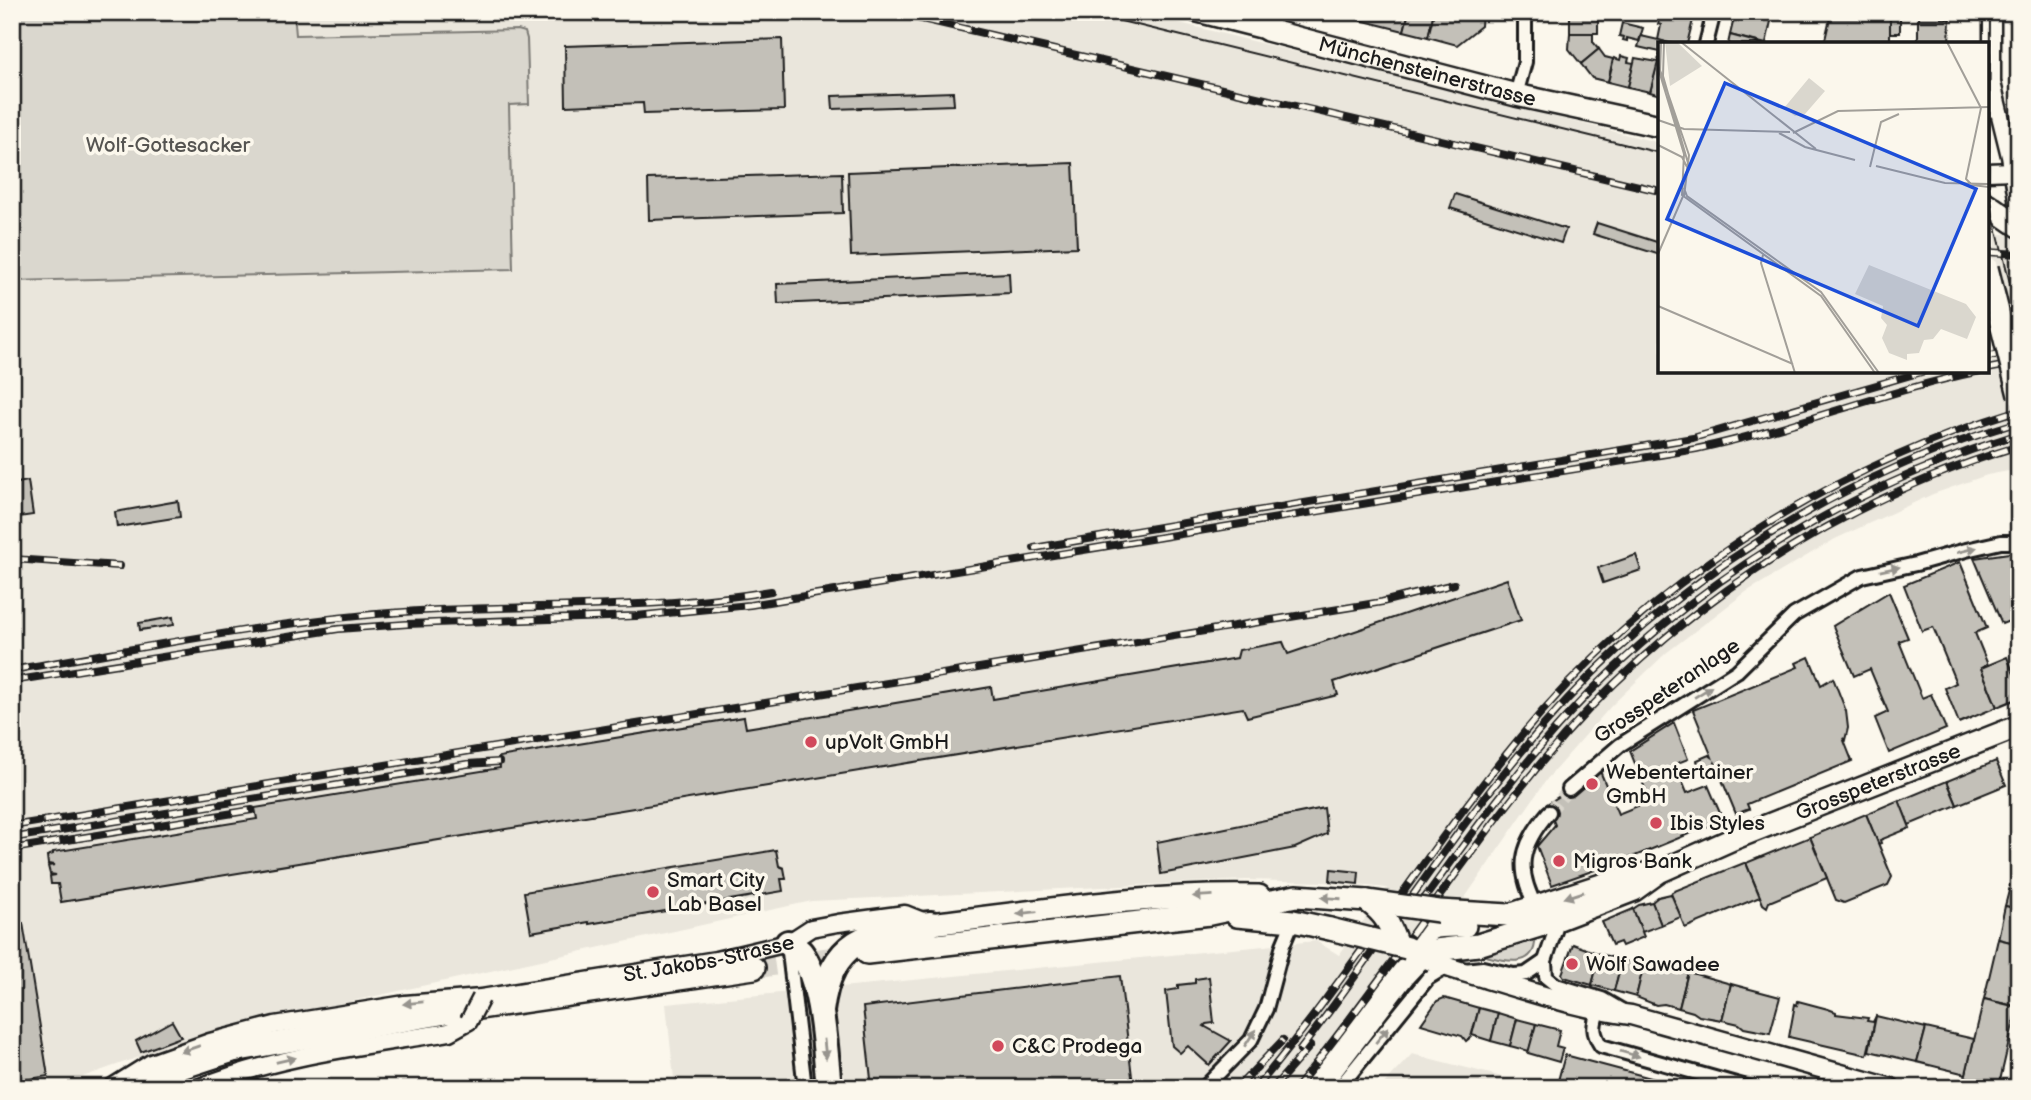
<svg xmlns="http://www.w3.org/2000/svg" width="2031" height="1100" font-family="'Balsamiq Sans',sans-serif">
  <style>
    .built { fill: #eae6dc }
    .green { fill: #dad7ce; stroke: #7b7a75; stroke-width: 2 }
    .building { fill: #c3c0b8; stroke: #1c1c1c; stroke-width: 2 }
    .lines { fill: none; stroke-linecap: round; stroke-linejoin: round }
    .minor-tunnel { stroke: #dad6cd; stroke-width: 12; stroke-dasharray: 12 6; stroke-linecap: butt }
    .primary-tunnel { stroke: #dad6cd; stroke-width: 21; stroke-dasharray: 21 10; stroke-linecap: butt }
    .minor-casing { stroke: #1c1c1c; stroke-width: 18 }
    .tertiary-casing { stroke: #1c1c1c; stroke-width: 21 }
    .secondary-casing { stroke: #1c1c1c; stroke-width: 23 }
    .primary-casing { stroke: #1c1c1c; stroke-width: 26 }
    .motorway-casing { stroke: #1c1c1c; stroke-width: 30 }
    .minor { stroke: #fbf7ec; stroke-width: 12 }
    .tertiary { stroke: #fbf7ec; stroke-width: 16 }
    .secondary { stroke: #fbf7ec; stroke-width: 18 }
    .primary { stroke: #fbf7ec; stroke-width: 21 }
    .motorway { stroke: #fbf7ec; stroke-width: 24 }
    .tram { stroke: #1c1c1c; stroke-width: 2 }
    .rail-casing { stroke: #1c1c1c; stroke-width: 8 }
    .rail { stroke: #fbf7ec; stroke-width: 5; stroke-dasharray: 16; stroke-linecap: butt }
    .tertiary-bridge-casing { stroke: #1c1c1c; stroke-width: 21; stroke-linecap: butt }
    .primary-bridge-casing { stroke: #1c1c1c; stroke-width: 26; stroke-linecap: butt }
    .tertiary-bridge { stroke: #fbf7ec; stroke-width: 16 }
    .primary-bridge { stroke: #fbf7ec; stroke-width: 21 }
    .oneway { fill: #97948e }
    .poi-dot { fill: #d1495b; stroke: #fbf7ec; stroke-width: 2.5 }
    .labels { text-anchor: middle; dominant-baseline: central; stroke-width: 7; stroke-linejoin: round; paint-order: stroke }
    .street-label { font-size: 21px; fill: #1c1c1c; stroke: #fbf7ec }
    .park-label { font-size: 21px; fill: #555451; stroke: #fbf7ec }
    .poi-label { font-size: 21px; fill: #1c1c1c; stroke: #fbf7ec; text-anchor: start }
    .inset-road { fill: none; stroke: #a29f99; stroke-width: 2 }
    .view { fill: #1d4ed8; fill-opacity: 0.15; stroke: #1d4ed8; stroke-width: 3.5 }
    .inset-edge { fill: none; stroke: #1c1c1c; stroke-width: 3.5 }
  </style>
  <rect width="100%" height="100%" fill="#fbf7ec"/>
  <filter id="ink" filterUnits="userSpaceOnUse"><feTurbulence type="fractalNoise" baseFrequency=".0143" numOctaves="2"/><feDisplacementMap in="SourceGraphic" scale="14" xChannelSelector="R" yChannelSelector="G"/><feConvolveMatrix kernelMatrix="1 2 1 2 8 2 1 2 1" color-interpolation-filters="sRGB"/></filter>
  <g filter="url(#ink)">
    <g class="built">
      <path d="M 294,12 L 1136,12 L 1660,143 L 1660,371 L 1987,371 L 1987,233 L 2019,235 L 2019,469 L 1987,475 L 1933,494 L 1835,539 L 1746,592 L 1666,653 L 1612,705 L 1547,779 L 1464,899 L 1302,1088 L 675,1088 L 666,1004 L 1316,941 L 1339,955 L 1387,888 L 1326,882 L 1246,880 L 812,901 L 210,1032 L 77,1079 L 78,1088 L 12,1088 L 12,281 L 513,269 L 509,105 L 528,104 L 518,30 L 295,35 Z"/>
      <path d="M 1412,1054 L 1546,1088 L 1380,1088 Z"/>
    </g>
    <g class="green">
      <path d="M 12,12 L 294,12 L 296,35 L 518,30 L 525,32 L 527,39 L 529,104 L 509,105 L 513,269 L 12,281 Z"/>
      <path d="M 1535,933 C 1539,973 1501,960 1478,954 Z"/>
    </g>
    <g class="building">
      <path d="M 1335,12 L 1362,12 L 1360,20 L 1337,15 Z"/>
      <path d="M 1362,12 L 1409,12 L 1404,31 L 1360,20 Z"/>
      <path d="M 1409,12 L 1434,12 L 1428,37 L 1404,31 Z"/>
      <path d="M 1434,12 L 1449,16 L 1452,12 L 1482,12 L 1481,26 L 1457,45 L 1428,37 Z"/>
      <rect x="1570" y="12" width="28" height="21"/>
      <path d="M 1657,12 L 1684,12 L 1697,15 L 1696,21 L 1693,20 L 1687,44 L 1673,44 L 1658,40 L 1661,25 L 1658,24 L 1660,17 L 1656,16 Z"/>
      <path d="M 1733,12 L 1773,12 L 1766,44 L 1730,35 L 1734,18 L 1731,18 Z"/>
      <path d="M 1808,12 L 1851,12 L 1851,18 L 1830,18 Z"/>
      <rect x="1919" y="12" width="30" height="7"/>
      <path d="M 1830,18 L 1890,18 L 1890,44 L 1824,44 Z"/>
      <rect x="1890" y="18" width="10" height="15"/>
      <path d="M 1918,19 L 1950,19 L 1949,44 L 1918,44 Z"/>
      <path d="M 1622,23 L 1643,28 L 1639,41 L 1627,38 L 1627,41 L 1623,40 L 1624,37 L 1619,36 Z"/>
      <path d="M 1570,33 L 1593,33 L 1593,42 L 1599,49 L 1581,64 L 1569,49 Z"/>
      <path d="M 1730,35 L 1764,44 L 1728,44 Z"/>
      <path d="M 1641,36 L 1663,41 L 1660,44 L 1660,52 L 1638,47 Z"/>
      <path d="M 782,39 L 784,110 L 644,114 L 643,103 L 566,106 L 565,46 Z"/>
      <path d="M 1599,49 L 1605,57 L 1613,59 L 1608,82 L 1592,78 L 1581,64 Z"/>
      <path d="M 1660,53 L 1660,95 L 1650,92 Z"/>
      <path d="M 1621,56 L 1629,58 L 1628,62 L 1634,63 L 1628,87 L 1608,82 L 1614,58 L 1620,60 Z"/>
      <path d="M 1635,58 L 1658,62 L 1650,92 L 1628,87 Z"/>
      <path d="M 953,92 L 954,105 L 833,109 L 832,96 Z"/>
      <path d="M 1073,163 L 1077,247 L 851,256 L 848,172 Z"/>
      <path d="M 842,173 L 843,213 L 649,220 L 648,179 Z"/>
      <path d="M 1455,194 L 1566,229 L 1561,243 L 1450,208 Z"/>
      <path d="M 1597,223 L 1660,243 L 1660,255 L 1593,234 Z"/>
      <path d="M 1009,273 L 1010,293 L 778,304 L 777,284 Z"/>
      <path d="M 28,481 L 33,515 L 12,518 L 12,484 Z"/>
      <path d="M 178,501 L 180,517 L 117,527 L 115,512 Z"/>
      <path d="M 2009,553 L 2019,554 L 2019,617 L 2002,624 L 1974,558 Z"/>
      <path d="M 1636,555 L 1641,570 L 1603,583 L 1598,568 Z"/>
      <path d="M 1960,562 L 1987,628 L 1975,633 L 1988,665 L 1981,668 L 1997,707 L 1959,723 L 1945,688 L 1956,683 L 1933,627 L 1922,631 L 1904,585 Z"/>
      <path d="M 1507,579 L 1521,620 L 1334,682 L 1338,695 L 1247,717 L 1243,708 L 61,902 L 58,884 L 51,884 L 50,876 L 56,875 L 50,874 L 48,866 L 55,865 L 48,864 L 47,856 L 53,854 L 53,852 L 257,819 L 255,808 L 500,768 L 499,757 L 744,717 L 746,728 L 991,687 L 993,699 L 1237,658 L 1239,650 L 1283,642 L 1288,654 Z"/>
      <path d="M 1889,592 L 1908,638 L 1899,641 L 1922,698 L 1931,694 L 1946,729 L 1889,753 L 1875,718 L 1888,712 L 1870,669 L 1854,676 L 1833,626 Z"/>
      <path d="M 173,617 L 174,625 L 140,630 L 139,623 Z"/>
      <path d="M 1809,657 L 1821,685 L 1833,678 L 1846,711 L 1848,728 L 1845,740 L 1843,738 L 1852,761 L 1747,804 L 1749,809 L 1736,814 L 1715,763 L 1714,767 L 1701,771 L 1698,765 L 1697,760 L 1709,755 L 1712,757 L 1693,710 L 1798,667 L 1796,663 Z"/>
      <path d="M 2007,657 L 2019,686 L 2019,698 L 1997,707 L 1981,668 Z"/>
      <path d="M 1674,723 L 1688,759 L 1675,764 L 1687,793 L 1708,785 L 1723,820 L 1635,856 L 1552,885 L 1537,846 L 1555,825 L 1547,804 L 1600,771 L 1618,814 L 1650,801 L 1630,751 Z"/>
      <path d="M 1996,761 L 2006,785 L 1957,805 L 1947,781 Z"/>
      <path d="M 1947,781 L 1957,805 L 1909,825 L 1899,801 Z"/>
      <path d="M 1899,800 L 1910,828 L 1880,840 L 1881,843 L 1878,844 L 1866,814 Z"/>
      <path d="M 1324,808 L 1327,834 L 1295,848 L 1161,874 L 1157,842 Z"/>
      <path d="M 1866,814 L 1892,877 L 1888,885 L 1844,903 L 1836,900 L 1810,837 Z"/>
      <path d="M 1810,837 L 1827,878 L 1769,902 L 1767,907 L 1763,904 L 1746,863 Z"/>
      <path d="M 776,850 L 779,866 L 784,868 L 786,879 L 781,879 L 783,891 L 589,924 L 589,922 L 531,932 L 524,892 Z"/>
      <path d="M 1744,863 L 1746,863 L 1760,897 L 1685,928 L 1671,894 L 1672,892 Z"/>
      <path d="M 1331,869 L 1359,872 L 1358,884 L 1330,881 Z"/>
      <path d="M 2012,879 L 2019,880 L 2019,909 L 2005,906 Z"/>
      <path d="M 1671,894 L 1681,917 L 1661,925 L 1652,902 L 1658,897 Z"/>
      <path d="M 1652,902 L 1661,925 L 1642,932 L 1633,909 L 1639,905 Z"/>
      <path d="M 2005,906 L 2019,909 L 2019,944 L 1998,939 Z"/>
      <path d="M 1633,909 L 1644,937 L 1622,946 L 1620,942 L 1612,945 L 1602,922 Z"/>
      <path d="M 18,912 L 20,923 L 23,923 L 48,1076 L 12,1082 L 12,913 Z"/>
      <path d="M 1998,939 L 2019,944 L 2019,1007 L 1984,999 Z"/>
      <path d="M 1573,944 L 1600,954 L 1592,985 L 1564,977 L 1562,974 Z"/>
      <path d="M 1600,954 L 1622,960 L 1614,991 L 1592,985 Z"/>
      <path d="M 1622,960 L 1644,966 L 1636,997 L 1614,991 Z"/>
      <path d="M 1658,964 L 1688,972 L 1679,1008 L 1664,1004 L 1656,1005 L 1636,997 L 1643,968 L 1647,969 Z"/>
      <path d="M 1688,972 L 1731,984 L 1722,1020 L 1699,1016 L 1693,1012 L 1679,1008 Z"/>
      <path d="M 1120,976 L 1133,1085 L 1113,1088 L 872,1088 L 863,1007 Z"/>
      <path d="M 1209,977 L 1214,1023 L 1206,1024 L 1204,1026 L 1231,1041 L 1209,1065 L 1188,1046 L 1180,1053 L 1172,1046 L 1166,991 L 1178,989 L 1178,985 L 1195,983 L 1195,979 Z"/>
      <path d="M 1731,984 L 1780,997 L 1770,1033 L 1744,1028 L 1739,1024 L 1722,1020 Z"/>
      <path d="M 1444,998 L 1479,1008 L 1471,1037 L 1466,1041 L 1462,1036 L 1421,1024 L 1437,1001 Z"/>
      <path d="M 1984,999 L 2017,1007 L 1999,1085 L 1965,1077 Z"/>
      <path d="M 1798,1001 L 1828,1009 L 1836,1012 L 1836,1014 L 1868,1018 L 1867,1021 L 1873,1022 L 1876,1016 L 1867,1055 L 1789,1037 L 1795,1004 L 1797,1005 Z"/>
      <path d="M 1479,1008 L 1498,1013 L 1491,1041 L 1472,1035 Z"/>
      <path d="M 1498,1013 L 1517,1019 L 1510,1046 L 1491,1041 Z"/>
      <path d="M 1876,1016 L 1926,1028 L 1917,1062 L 1869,1051 Z"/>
      <path d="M 1517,1019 L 1536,1024 L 1529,1051 L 1510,1046 Z"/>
      <path d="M 172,1021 L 181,1037 L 141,1052 L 136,1041 Z"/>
      <path d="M 1536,1024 L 1560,1030 L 1556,1046 L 1563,1048 L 1559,1062 L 1528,1053 Z"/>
      <path d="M 1926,1028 L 1974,1039 L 1966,1074 L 1917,1062 Z"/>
      <path d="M 1565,1055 L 1640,1075 L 1687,1088 L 1556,1088 Z"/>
    </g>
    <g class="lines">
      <path class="minor-tunnel" d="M 1549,812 L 1569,789"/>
      <path class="primary-tunnel" d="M 754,968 L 851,955"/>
      <g class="minor-casing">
        <g id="minor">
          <path d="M 1706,44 L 1714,12"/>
          <path d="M 1516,95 L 1525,62 L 1525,12"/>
          <path d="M 1569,789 L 1620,745 L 1737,671 L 1794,615 L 1862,576 L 1916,564 L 1966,550 L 2001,542 L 2019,542"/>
          <path d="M 1537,909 C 1516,870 1519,847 1549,812"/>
          <path d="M 1559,919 L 1545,961 L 1546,977 L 1556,985 L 1602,999 L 1621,1010"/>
          <path d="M 788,944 L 805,1088"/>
          <path d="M 1464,970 L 1483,968 L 1514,975 L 1526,974 L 1545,961"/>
          <path d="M 1598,1011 C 1593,1026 1592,1032 1601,1046 L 1750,1088"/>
          <path d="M 1204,1088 L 1251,1040 L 1266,1009 L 1283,945 L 1293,921"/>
          <path d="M 1339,1088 L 1428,978 L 1446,967"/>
        </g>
      </g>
      <g class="tertiary-casing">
        <g id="tertiary">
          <path d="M 1992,83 L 2010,156 L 2019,210"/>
          <path d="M 1987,110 L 1992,83 L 1992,12"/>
          <path d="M 1987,172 L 2013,171"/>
          <path id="s1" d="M 111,1088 L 151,1063 L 210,1042 L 275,1025 L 405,1004 L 481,998 L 716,960 L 788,943 L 811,928 L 838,923 L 905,914 L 925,922"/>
          <path d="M 198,1088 C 278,1055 365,1046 449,1032 L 469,1021"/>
        </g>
      </g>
      <g class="secondary-casing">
        <g id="secondary">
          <path d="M 1196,12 L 1267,30"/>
          <path d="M 1420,956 C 1441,967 1465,972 1487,979 C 1535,993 1581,1009 1631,1015 L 1891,1088"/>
        </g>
      </g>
      <g class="primary-casing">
        <g id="primary">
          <path id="s2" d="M 1271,12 L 1267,30 L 1516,95 L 1660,126"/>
          <path d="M 1987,204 L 2019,226"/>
          <path d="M 1439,911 L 1509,915 L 1629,876 L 1646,874"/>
          <path d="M 1237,916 L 1293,921 L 1330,929"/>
          <path d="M 931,924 C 1040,911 1150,893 1259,896"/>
          <path id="s3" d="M 1407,949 L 1420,956 L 1427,951 L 1478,945 L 1546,924 L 1634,890 L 1659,872 L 1733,839 L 2019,726"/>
          <path d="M 1413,951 C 1427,923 1435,926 1465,926"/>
          <path d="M 867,953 L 1210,914 L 1296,896 L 1367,901"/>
          <path d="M 132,1088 L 184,1067 L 233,1051 L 446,1013 L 754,968"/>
        </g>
      </g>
      <g class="motorway-casing">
        <g id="motorway">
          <path d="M 788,943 C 792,946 798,949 801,953 C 823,983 825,1051 829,1088"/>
          <path d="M 821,1011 C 830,940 868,931 931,924"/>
          <path d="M 1316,1088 L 1404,973 L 1420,956"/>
        </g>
      </g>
      <use href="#minor" class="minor"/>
      <use href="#tertiary" class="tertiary"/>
      <use href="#secondary" class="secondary"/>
      <use href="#primary" class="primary"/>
      <use href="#motorway" class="motorway"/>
      <g class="tram">
        <path d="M 1084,12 L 1660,153"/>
        <path d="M 1990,12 L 1989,187 L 1993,215 L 2019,319"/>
        <path d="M 2008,308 L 2019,349"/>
      </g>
      <g class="rail-casing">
        <g id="rail">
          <path d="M 892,12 L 1660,191"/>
          <path d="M 1987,252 L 2019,254"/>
          <path d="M 1987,357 L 2019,350"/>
          <path d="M 1987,369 L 2019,363"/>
          <path d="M 1034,548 L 1693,438 L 1925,371"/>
          <path d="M 12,559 L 120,566"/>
          <path d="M 12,670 C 138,649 263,623 390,613 C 517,603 646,612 771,591"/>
          <path d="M 12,681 L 338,629 L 407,624 L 636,616 L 750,605 L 1696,449 C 1792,429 1884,391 1980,371"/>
          <path d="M 12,826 L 1382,602 L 1454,584"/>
          <path d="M 12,838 L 467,764 L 499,762"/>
          <path d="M 12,849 L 252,810"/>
          <path d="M 1418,907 C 1466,842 1513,775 1568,715 C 1690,583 1848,487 2019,434"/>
          <path d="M 1300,1050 C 1383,943 1455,827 1544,725 C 1669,582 1837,476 2019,422"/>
          <path d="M 1237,1088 L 1283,1040"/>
          <path d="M 1256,1088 C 1349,977 1425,853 1517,741 C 1646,583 1825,470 2019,410"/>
          <path d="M 1273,1088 L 1310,1046"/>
          <path d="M 1296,1088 C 1382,983 1455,867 1541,763 C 1663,615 1835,501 2019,446"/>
        </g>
      </g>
      <use href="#rail" class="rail"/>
      <g class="tertiary-bridge-casing">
        <path id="tertiary-bridge" d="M 469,1021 L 481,998"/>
      </g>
      <g class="primary-bridge-casing">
        <g id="primary-bridge">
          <path d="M 1987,268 L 2019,395"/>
          <path d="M 1367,901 L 1439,911"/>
          <path d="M 1367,901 C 1385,914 1390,924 1397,945"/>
          <path d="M 1330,929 L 1407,948"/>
        </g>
      </g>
      <use href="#tertiary-bridge" class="tertiary-bridge"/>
      <use href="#primary-bridge" class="primary-bridge"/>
    </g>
    <defs><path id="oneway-solid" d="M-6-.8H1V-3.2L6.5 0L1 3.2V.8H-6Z" transform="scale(1.75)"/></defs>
    <g class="oneway">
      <use href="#oneway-solid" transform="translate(1967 550) rotate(-14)"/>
      <use href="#oneway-solid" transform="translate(1890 569) rotate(-12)"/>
      <use href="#oneway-solid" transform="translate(1703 692) rotate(-32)"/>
      <use href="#oneway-solid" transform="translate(1574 895) rotate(162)"/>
      <use href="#oneway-solid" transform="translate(1203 896) rotate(177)"/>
      <use href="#oneway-solid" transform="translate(1331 898) rotate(-176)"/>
      <use href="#oneway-solid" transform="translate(1027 913) rotate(173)"/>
      <use href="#oneway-solid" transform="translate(413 1003) rotate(174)"/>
      <use href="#oneway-solid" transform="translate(1382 1035) rotate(-51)"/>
      <use href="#oneway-solid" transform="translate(1250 1038) rotate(-57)"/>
      <use href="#oneway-solid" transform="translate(190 1049) rotate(161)"/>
      <use href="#oneway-solid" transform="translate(825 1049) rotate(84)"/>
      <use href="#oneway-solid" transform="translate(1630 1054) rotate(16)"/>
      <use href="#oneway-solid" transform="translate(286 1060) rotate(-13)"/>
    </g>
  </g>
  <g class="poi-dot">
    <circle cx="811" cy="742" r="7"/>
    <circle cx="1592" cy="784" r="7"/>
    <circle cx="1656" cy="823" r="7"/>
    <circle cx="1559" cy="861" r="7"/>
    <circle cx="653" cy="892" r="7"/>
    <circle cx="1572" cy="964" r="7"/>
    <circle cx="998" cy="1046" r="7"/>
  </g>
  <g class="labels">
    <g class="street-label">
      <text stroke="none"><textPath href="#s2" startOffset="184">Münchensteinerstrasse</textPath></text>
      <text transform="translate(1667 691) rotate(-34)">Grosspeteranlage</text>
      <text stroke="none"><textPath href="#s3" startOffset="508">Grosspeterstrasse</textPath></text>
      <text stroke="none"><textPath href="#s1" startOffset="616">St. Jakobs-Strasse</textPath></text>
    </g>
    <g class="park-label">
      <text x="168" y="145">Wolf-Gottesacker</text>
    </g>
    <g class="poi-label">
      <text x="825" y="742">upVolt GmbH</text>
      <text x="1606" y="772">Webentertainer<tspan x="1606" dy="24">GmbH</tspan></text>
      <text x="1670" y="823">Ibis Styles</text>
      <text x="1573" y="861">Migros Bank</text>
      <text x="667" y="880">Smart City<tspan x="667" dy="24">Lab Basel</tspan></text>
      <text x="1586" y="964">Wolf Sawadee</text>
      <text x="1012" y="1046">C&amp;C Prodega</text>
    </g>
  </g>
  <g transform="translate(1658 42)">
    <rect width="331" height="331" fill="#fbf7ec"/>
    <path d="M 7,0 L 19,0 L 44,24 L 12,44 ZM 151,36 L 167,49 L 147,72 L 137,74 L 126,66 ZM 211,223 L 308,262 L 318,275 L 309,297 L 283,287 L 275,297 L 266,298 L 261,311 L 249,312 L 249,318 L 231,311 L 224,296 L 229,283 L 223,276 L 225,264 L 197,252 Z" fill="#dad7ce"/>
    <path class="inset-road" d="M 3,0 L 2,32 L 26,112 L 24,153 L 163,254 L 217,331M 23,0 L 158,107M 289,0 L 323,66 L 308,137 L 314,143 L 331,145M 1,25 L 31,113 L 26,155M 0,78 L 26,87 L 132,90M 121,91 L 147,105 L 197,118M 135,91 L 180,69 L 331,65M 0,103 L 24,115 L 29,125M 218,124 L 287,141 L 331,142M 212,125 L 223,80 L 241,72M 26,146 L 29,154 L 163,250 L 221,331M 0,212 L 26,152 L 30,121 L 5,34 L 6,0M 105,213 L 103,221 L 137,331M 0,264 L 135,322"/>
    <path class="view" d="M 67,41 L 318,147 L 260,284 L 9,177 Z"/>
    <rect width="331" height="331" class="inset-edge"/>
  </g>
  <rect width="2031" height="1100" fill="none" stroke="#fbf7ec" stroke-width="42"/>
  <rect x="21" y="21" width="1989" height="1058" fill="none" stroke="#1c1c1c" stroke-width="2.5" filter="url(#ink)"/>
</svg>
